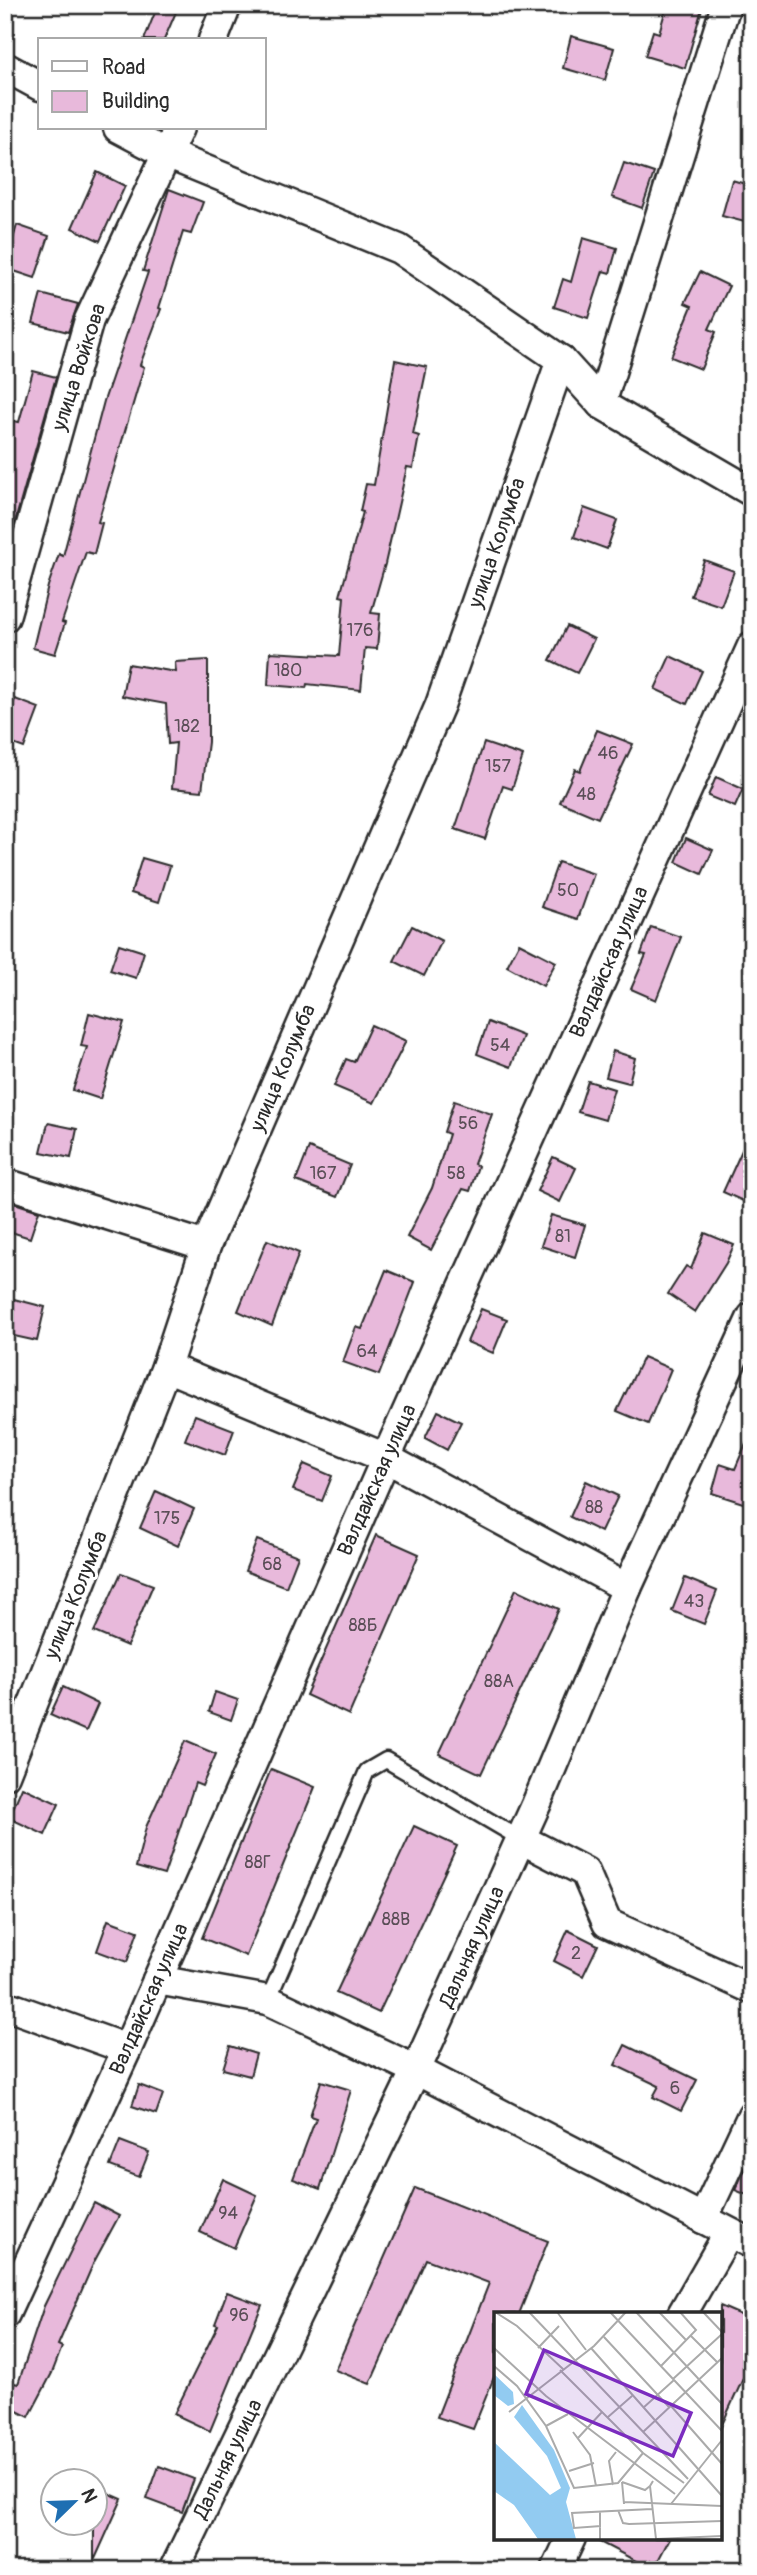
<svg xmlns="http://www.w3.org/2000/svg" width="757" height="2575" font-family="Pangolin,sans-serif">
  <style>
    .building { fill: #e8b9db; stroke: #2b2b2b; stroke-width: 2 }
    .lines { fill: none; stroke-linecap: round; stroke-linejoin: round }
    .service-casing { stroke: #2b2b2b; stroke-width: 19 }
    .minor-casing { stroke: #2b2b2b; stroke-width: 33 }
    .service { stroke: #fff; stroke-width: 14 }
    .minor { stroke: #fff; stroke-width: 28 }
    .labels { text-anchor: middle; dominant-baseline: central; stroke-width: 6; stroke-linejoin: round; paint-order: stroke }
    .number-label { font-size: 18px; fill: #5a4e57 }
    .street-label { font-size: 21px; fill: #2b2b2b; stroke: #fff }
    .inset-road { fill: none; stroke: #aaa; stroke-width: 2 }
    .view { fill: #7b2cbf; fill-opacity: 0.15; stroke: #7b2cbf; stroke-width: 3.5 }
    .inset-edge { fill: none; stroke: #2b2b2b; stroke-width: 3.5 }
  </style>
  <rect width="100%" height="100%" fill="#fff"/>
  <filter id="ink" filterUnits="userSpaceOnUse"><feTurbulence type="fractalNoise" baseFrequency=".0143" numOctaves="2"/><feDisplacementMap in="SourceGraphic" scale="14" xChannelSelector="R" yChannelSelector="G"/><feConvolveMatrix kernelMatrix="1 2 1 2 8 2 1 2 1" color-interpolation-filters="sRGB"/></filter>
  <g filter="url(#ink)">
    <g class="building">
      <path d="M 158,5 L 179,5 L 164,40 L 144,40 Z"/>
      <path d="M 667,5 L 703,5 L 685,68 L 645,56 L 653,31 L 659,33 Z"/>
      <path d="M 571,36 L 614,48 L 605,80 L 563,68 Z"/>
      <path d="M 624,163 L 654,173 L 642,208 L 612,197 Z"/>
      <path d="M 97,172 L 125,186 L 100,241 L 72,228 Z"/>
      <path d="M 732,180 L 752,186 L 752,224 L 722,216 Z"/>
      <path d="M 169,189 L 203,202 L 191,234 L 183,232 L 159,308 L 161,309 L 140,365 L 144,367 L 98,522 L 102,523 L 94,554 L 86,552 L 62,622 L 65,623 L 55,654 L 33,648 L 48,586 L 59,554 L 63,556 L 104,401 L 148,272 L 143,271 Z"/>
      <path d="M 17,225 L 49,236 L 35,278 L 5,268 Z"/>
      <path d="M 583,238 L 617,248 L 610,273 L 603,271 L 588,318 L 554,307 L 563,279 L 571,282 Z"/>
      <path d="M 700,272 L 729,286 L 709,329 L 716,332 L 701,369 L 671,357 L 692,306 L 685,303 Z"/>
      <path d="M 41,294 L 78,304 L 68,332 L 33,323 Z"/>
      <path d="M 395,360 L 427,367 L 413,434 L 419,436 L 413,468 L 407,467 L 385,564 L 371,613 L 380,614 L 377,649 L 365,648 L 361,690 L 307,684 L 306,688 L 268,685 L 270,652 L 339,656 L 344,597 L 340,596 L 363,512 L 360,511 L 366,484 L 374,485 Z"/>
      <path d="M 33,371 L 56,377 L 12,532 L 5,532 L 5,450 L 13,421 L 19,422 Z"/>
      <path d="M 584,508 L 617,520 L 607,549 L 574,537 Z"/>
      <path d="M 704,560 L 734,571 L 721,606 L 691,596 Z"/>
      <path d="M 567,626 L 594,639 L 577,673 L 550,660 Z"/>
      <path d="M 670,656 L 702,671 L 687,704 L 655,689 Z"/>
      <path d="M 208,660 L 208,742 L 202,791 L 172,788 L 176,743 L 168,744 L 166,704 L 122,696 L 128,664 L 176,672 L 175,662 Z"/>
      <path d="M 15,699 L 39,708 L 24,748 L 5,741 L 5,723 Z"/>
      <path d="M 597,730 L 633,744 L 598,818 L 560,802 L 575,769 L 580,771 Z"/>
      <path d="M 484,743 L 523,756 L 512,789 L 503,786 L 485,839 L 455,829 Z"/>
      <path d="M 716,777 L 743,789 L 735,807 L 708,796 Z"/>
      <path d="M 686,838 L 713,850 L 702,874 L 676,862 Z"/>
      <path d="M 142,858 L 170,866 L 159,902 L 131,893 Z"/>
      <path d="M 558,862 L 594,874 L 578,919 L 542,907 Z"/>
      <path d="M 412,926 L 442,941 L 424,976 L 394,961 Z"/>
      <path d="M 651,927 L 681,937 L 656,1000 L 631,989 L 646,955 L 641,954 Z"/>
      <path d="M 519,943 L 556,962 L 543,986 L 507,966 Z"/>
      <path d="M 119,944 L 144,952 L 136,978 L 110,970 Z"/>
      <path d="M 89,1013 L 124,1022 L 100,1099 L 73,1090 L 87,1047 L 81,1046 Z"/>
      <path d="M 488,1022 L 523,1036 L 511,1067 L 477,1054 Z"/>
      <path d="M 371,1025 L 406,1041 L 374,1103 L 334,1086 L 346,1059 L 354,1062 Z"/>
      <path d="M 613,1051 L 635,1058 L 629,1083 L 606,1077 Z"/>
      <path d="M 588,1081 L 614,1089 L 605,1120 L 578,1112 Z"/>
      <path d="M 454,1101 L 492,1114 L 474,1164 L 478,1166 L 470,1191 L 463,1189 L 431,1250 L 407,1237 L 432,1188 L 449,1134 L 444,1132 Z"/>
      <path d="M 48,1123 L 77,1129 L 71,1158 L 41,1152 Z"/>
      <path d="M 752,1128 L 752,1205 L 723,1192 Z"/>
      <path d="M 309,1148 L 350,1165 L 337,1197 L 296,1181 Z"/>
      <path d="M 553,1157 L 576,1168 L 560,1202 L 537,1191 Z"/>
      <path d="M 5,1200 L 39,1211 L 30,1238 L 5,1230 Z"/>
      <path d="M 551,1215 L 585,1225 L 575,1257 L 541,1246 Z"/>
      <path d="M 705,1233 L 734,1245 L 726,1263 L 695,1312 L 668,1294 L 686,1266 L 691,1269 Z"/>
      <path d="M 267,1240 L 299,1253 L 272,1326 L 238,1311 Z"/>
      <path d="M 386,1270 L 415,1282 L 379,1375 L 343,1362 L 356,1327 L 362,1329 Z"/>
      <path d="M 10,1298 L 45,1307 L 37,1341 L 5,1334 Z"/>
      <path d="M 481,1309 L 507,1319 L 493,1353 L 467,1342 Z"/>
      <path d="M 643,1357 L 671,1369 L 648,1424 L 617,1411 Z"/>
      <path d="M 438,1411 L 461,1422 L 447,1450 L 425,1438 Z"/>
      <path d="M 195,1415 L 234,1430 L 225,1455 L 185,1440 Z"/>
      <path d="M 752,1429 L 752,1483 L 746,1504 L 712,1493 L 720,1464 L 735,1469 Z"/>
      <path d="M 304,1464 L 332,1476 L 322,1501 L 293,1490 Z"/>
      <path d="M 586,1481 L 618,1496 L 601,1532 L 570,1517 Z"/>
      <path d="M 156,1491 L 194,1509 L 178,1546 L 140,1528 Z"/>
      <path d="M 376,1535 L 419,1554 L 349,1715 L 306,1695 Z"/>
      <path d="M 257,1540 L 298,1556 L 286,1587 L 245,1571 Z"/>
      <path d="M 121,1573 L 153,1585 L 127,1646 L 94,1632 Z"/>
      <path d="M 685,1578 L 717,1591 L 704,1624 L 672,1611 Z"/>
      <path d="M 516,1589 L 559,1609 L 481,1774 L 439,1754 Z"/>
      <path d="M 63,1687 L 98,1704 L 86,1731 L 50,1715 Z"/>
      <path d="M 215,1692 L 238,1700 L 231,1720 L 209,1712 Z"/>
      <path d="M 185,1741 L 216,1754 L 202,1786 L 195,1783 L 164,1875 L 136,1867 L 146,1827 Z"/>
      <path d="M 271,1769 L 315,1787 L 246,1956 L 202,1938 Z"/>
      <path d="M 22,1787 L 59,1804 L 45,1835 L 9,1818 Z"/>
      <path d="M 414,1826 L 457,1846 L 379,2013 L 336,1993 Z"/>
      <path d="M 108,1920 L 138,1931 L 127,1962 L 97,1951 Z"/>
      <path d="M 568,1930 L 598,1945 L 583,1976 L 554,1961 Z"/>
      <path d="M 625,2045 L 697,2080 L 681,2111 L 653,2097 L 659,2086 L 615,2065 Z"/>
      <path d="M 230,2046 L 256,2054 L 250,2076 L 223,2069 Z"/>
      <path d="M 321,2081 L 351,2090 L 320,2189 L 293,2179 L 316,2118 L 310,2116 Z"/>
      <path d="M 139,2085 L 163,2094 L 156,2114 L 132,2106 Z"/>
      <path d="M 120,2141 L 149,2152 L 139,2177 L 110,2166 Z"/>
      <path d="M 752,2155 L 752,2197 L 735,2190 Z"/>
      <path d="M 223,2179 L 257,2195 L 234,2248 L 200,2232 Z"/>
      <path d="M 415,2188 L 548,2241 L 519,2314 L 496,2314 L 496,2372 L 473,2429 L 437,2417 L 489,2283 L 426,2259 L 370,2384 L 335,2370 Z"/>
      <path d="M 94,2203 L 119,2216 L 94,2262 L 58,2345 L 62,2347 L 52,2373 L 29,2417 L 5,2405 L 5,2401 L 14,2383 L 18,2384 L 44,2306 Z"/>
      <path d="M 227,2292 L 262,2305 L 210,2431 L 174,2414 L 218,2325 L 215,2324 Z"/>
      <path d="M 720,2306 L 752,2320 L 752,2359 L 720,2429 Z"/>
      <path d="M 159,2466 L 194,2479 L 182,2512 L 147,2499 Z"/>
      <path d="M 94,2487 L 122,2499 L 94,2561 Z"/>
      <path d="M 592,2538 L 670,2538 L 653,2570 Z"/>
    </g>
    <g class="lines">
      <g class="service-casing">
        <path id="service" d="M 268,2000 L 367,1771 L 386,1760 L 521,1839"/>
      </g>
      <g class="minor-casing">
        <g id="minor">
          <path d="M 213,40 L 227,5"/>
          <path d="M 5,67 L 40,86"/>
          <path d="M 118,128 L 169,155 L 399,249 L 561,360 L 601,404 L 752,492"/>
          <path d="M 601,404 L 726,5"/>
          <path d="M 5,617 L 89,320 L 179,128"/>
          <path d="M 5,1183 L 206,1246"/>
          <path d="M 166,1367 L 386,1458 L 627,1588"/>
          <path d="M 5,1775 L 166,1367 L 206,1246 L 440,705 L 561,360"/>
          <path d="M 521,1839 L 585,1872 L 607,1923 L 752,1989"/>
          <path d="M 157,1980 L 268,2000 L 416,2070 L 752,2244"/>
          <path d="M 5,2005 L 127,2049"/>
          <path d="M 703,2219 L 752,2115"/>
          <path d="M 5,2314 L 127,2049 L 386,1458 L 752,646"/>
          <path d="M 682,2314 L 728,2234"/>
          <path d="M 174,2570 L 416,2070 L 536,1805 L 627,1588 L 752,1317"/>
          <path d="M 556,2570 L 571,2538"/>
        </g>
      </g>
      <use href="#service" class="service"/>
      <use href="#minor" class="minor"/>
    </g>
  </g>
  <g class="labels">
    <g class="number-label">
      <text x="360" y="630">176</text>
      <text x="288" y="670">180</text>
      <text x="187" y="726">182</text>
      <text x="608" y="753">46</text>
      <text x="498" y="766">157</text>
      <text x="586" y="794">48</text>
      <text x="568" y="890">50</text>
      <text x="500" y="1045">54</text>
      <text x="468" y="1123">56</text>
      <text x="323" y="1173">167</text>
      <text x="456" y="1173">58</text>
      <text x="563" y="1236">81</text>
      <text x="367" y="1351">64</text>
      <text x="594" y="1507">88</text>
      <text x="167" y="1518">175</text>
      <text x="272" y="1564">68</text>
      <text x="694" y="1601">43</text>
      <text x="363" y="1625">88Б</text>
      <text x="499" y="1681">88А</text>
      <text x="258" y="1862">88Г</text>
      <text x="396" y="1919">88В</text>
      <text x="576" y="1953">2</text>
      <text x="675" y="2088">6</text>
      <text x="228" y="2213">94</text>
      <text x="239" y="2315">96</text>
    </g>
    <g class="street-label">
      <text transform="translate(79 367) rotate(-72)">улица Войкова</text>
      <text transform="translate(497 543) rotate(-71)">улица Колумба</text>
      <text transform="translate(609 962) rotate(-66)">Валдайская улица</text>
      <text transform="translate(283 1068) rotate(-67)">улица Колумба</text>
      <text transform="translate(377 1480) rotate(-66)">Валдайская улица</text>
      <text transform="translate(76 1595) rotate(-68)">улица Колумба</text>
      <text transform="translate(472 1947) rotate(-66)">Дальняя улица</text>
      <text transform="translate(149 1999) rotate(-66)">Валдайская улица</text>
      <text transform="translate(228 2459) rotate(-64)">Дальняя улица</text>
    </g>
  </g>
  <g transform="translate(494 2312)">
    <rect width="228" height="228" fill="#fff"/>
    <path d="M 0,62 L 19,80 L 20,92 L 14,94 L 0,83 ZM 28,93 L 60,138 L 76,176 L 72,190 L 82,227 L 44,227 L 20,193 L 0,179 L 0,130 L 56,183 L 67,176 L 53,144 L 20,105 Z" fill="#92cbf1"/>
    <path class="inset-road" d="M 1,0 L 23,14 L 69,57M 35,0 L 194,167M 63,0 L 92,38M 116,0 L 228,119M 142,0 L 228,92M 165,0 L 192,28M 209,0 L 228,20M 196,23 L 223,50M 110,25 L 175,95M 0,36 L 52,84 L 181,182M 44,36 L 65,14M 97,36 L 228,184M 0,54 L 23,74 L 52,114 L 80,176 L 124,171 L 149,141M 167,54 L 202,18 L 186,0M 66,58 L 149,141 L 190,171M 179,67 L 228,22M 177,94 L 228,152M 149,96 L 180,68M 15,100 L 100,34 L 132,0M 114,105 L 138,84M 52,114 L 74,102M 79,120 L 96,143 L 102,174M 149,120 L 228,46M 84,126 L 108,100M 75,159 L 100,151M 159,169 L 156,174 L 162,227M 128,170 L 151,178 L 156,174M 128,170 L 130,192M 119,173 L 115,149 L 122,140M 130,190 L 228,194M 177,192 L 228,128M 124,198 L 129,211 L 135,212 L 228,209M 106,199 L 106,227M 107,214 L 80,216 L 78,201 L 158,197M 162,227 L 228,224"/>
    <path class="view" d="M 50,38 L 197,101 L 179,144 L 32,82 Z"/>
    <rect width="228" height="228" class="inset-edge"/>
  </g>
  <rect width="757" height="2575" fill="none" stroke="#fff" stroke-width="28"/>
  <rect x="14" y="14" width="729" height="2547" fill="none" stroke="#2b2b2b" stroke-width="2.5" filter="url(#ink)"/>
  <rect x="38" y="38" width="228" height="91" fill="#ffffff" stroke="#aaaaaa" stroke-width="2"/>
  <rect x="52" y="61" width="35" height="10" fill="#ffffff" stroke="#aaaaaa" stroke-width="2"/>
  <text x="102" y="74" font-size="21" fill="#2b2b2b">Road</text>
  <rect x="52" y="91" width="35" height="21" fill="#e8b9db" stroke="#aaaaaa" stroke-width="2"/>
  <text x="102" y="108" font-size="21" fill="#2b2b2b">Building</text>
  <g transform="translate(74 2502) rotate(67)"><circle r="33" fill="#ffffff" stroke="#aaaaaa" stroke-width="2"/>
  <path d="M0-5L12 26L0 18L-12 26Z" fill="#1f6fb2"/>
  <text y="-10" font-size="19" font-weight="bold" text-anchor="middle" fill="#2b2b2b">N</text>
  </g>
</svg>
